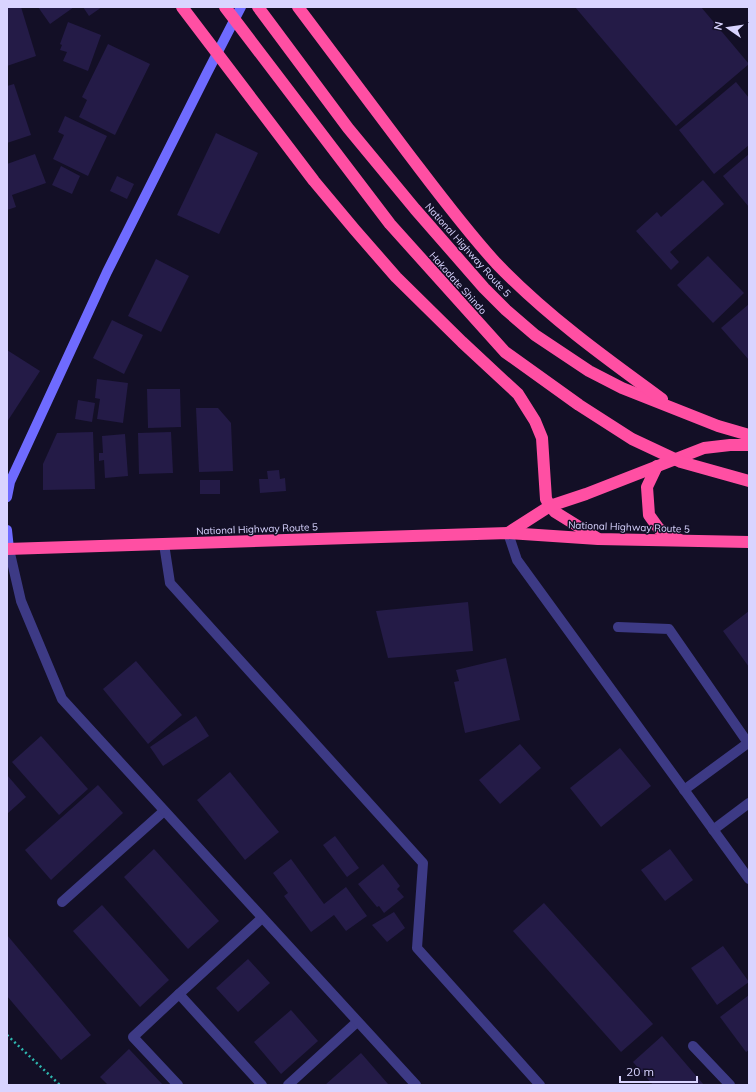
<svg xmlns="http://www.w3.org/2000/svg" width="756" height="1092" font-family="Mulish,sans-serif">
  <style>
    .building { fill: #241b47 }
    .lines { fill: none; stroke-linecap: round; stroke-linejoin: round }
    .path { stroke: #2fb8b0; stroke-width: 2.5; stroke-dasharray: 2 3; stroke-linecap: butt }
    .lane { stroke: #3d3a85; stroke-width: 10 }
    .street { stroke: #3d3a85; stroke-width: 10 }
    .secondary { stroke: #6f6bff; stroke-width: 10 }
    .highway { stroke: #ff4fa3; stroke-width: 12 }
    .highway-bridge { stroke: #ff4fa3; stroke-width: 12 }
    .labels { text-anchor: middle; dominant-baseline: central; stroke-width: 3; stroke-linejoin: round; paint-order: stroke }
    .street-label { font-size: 10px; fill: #d9d4ff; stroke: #130f26 }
  </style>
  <rect width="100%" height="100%" fill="#130f26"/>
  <g class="building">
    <path d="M 7,7 L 21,7 L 36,56 L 7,66 Z"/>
    <path d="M 38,7 L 74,7 L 50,24 Z"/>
    <path d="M 83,7 L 102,7 L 89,16 Z"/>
    <path d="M 575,7 L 701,7 L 749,64 L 676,126 Z"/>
    <path d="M 68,22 L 101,35 L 88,71 L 63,61 L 67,52 L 60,50 L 62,45 L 60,44 Z"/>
    <path d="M 108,44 L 150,64 L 115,135 L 79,117 L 87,100 L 82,97 Z"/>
    <path d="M 736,82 L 749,98 L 749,145 L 714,174 L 679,130 Z"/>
    <path d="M 14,84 L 31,135 L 7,143 L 7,86 Z"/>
    <path d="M 65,116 L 107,136 L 88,176 L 53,159 L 64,135 L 58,132 Z"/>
    <path d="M 216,133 L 258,153 L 219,234 L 177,215 Z"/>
    <path d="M 35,154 L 46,183 L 12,195 L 16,207 L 7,210 L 7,164 Z"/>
    <path d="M 749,154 L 749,207 L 723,176 Z"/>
    <path d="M 61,166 L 80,176 L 72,194 L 52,185 Z"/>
    <path d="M 117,176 L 134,184 L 127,199 L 110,191 Z"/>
    <path d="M 703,180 L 724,204 L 670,252 L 679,262 L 671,270 L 636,231 L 657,212 L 661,217 Z"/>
    <path d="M 708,256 L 744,293 L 713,323 L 677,285 Z"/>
    <path d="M 156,259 L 189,276 L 161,332 L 128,316 Z"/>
    <path d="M 749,304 L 749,360 L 721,328 Z"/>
    <path d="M 112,320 L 143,335 L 124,374 L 93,358 Z"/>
    <path d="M 7,350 L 40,371 L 7,422 Z"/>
    <path d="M 97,379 L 128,383 L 123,423 L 97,419 L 100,399 L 95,398 Z"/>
    <path d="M 147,389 L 180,389 L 181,427 L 148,428 Z"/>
    <path d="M 78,400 L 95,403 L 92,422 L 75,419 Z"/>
    <path d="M 196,408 L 218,408 L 231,423 L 233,471 L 199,472 Z"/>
    <path d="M 93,432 L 95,489 L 43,490 L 43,464 L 57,433 Z"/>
    <path d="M 171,432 L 173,473 L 139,474 L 138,433 Z"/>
    <path d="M 125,434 L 128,476 L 105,478 L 104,460 L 99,461 L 99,453 L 103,453 L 102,436 Z"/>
    <path d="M 279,470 L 280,479 L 285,478 L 286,491 L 260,493 L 259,479 L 268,479 L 267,471 Z"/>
    <rect x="200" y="480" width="20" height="14"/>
    <path d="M 468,602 L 473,651 L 388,658 L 376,611 Z"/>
    <path d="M 749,611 L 749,667 L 723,631 Z"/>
    <path d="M 506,658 L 520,720 L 465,733 L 454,682 L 459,681 L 456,670 Z"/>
    <path d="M 136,661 L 182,715 L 148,744 L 103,689 Z"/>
    <path d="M 196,716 L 209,736 L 163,766 L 150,747 Z"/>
    <path d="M 41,736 L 88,789 L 59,815 L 12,762 Z"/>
    <path d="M 520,744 L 541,768 L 500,804 L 479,780 Z"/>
    <path d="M 620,748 L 651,786 L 601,827 L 570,788 Z"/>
    <path d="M 230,772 L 279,832 L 245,860 L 197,800 Z"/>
    <path d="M 7,775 L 26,797 L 7,814 Z"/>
    <path d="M 98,785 L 123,813 L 51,880 L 25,850 Z"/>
    <path d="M 335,836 L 359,868 L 347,877 L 323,845 Z"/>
    <path d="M 154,849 L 219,921 L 188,949 L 124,877 Z"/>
    <path d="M 670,849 L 693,880 L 665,901 L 641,870 Z"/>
    <path d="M 291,859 L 324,904 L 346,887 L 367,916 L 346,931 L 334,915 L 311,932 L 284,896 L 288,893 L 273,873 Z"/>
    <path d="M 383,864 L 400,886 L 397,889 L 404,897 L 384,913 L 379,906 L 377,907 L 358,884 Z"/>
    <path d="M 544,903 L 653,1024 L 621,1052 L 513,931 Z"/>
    <path d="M 102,905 L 169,980 L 140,1007 L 73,931 Z"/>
    <path d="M 394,912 L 405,928 L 387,942 L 372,925 Z"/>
    <path d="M 7,935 L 91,1035 L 61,1060 L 7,996 Z"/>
    <path d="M 723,946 L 749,982 L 717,1005 L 691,968 Z"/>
    <path d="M 248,959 L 270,983 L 238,1012 L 216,988 Z"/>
    <path d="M 749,995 L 749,1050 L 746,1052 L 720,1017 Z"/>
    <path d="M 291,1010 L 318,1041 L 281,1074 L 254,1042 Z"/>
    <path d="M 662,1036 L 704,1085 L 653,1085 L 633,1062 Z"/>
    <path d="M 129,1049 L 163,1085 L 108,1085 L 100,1077 Z"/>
    <path d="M 361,1053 L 388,1084 L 325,1085 Z"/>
  </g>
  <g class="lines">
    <path class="path" d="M 7,1035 L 60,1085"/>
    <g class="lane">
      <path d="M 618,627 L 669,629 L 748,743 L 684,790"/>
      <path d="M 713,830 L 749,803"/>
      <path d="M 62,902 L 164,811"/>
      <path d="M 262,918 L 179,994 L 262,1085"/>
      <path d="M 693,1046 L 730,1085"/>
      <path d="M 178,1085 L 133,1037 L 179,994"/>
      <path d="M 288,1085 L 357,1022"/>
    </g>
    <g class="street">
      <path d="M 508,533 L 517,560 L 749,879"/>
      <path d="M 164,544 L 170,583 L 423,863 L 417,948 L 540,1085"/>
      <path d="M 9,549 L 21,601 L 62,699 L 416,1085"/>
    </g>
    <g class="secondary">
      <path d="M 7,497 L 10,482 L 107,272 L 207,73 L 241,7"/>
      <path d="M 7,530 L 9,549"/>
    </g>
    <g class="highway">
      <path d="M 182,7 L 314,181 L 355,230 L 396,277 L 462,342 L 518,394 L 535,421 L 542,438 L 546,499 L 550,506 L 555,512 L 597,538"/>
      <path d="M 258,7 L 348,128 L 415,209 L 484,288 L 506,310 L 535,335 L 589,371 L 622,388 L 718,426 L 749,435"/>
      <path d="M 298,7 C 334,55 371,104 407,152 C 436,190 464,228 496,263 C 546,315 604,357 662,399"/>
      <path d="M 657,466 L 647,487 L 649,515 L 659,529 L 680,540"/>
      <path d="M 508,533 L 550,506 L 586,494 L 704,448 L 730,445 L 749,445"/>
      <path d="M 7,549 L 508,533 L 598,539 L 749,542"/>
    </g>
    <path class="highway-bridge" d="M 225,7 L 390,224 L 505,352 L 579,405 L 632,439 L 681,462 L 749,481"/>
  </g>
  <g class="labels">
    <g class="street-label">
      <text transform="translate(468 250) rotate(48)">National Highway Route 5</text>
      <text transform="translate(458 283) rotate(48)">Hakodate Shindo</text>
      <text transform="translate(629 527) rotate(2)">National Highway Route 5</text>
      <text transform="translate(257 529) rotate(-2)">National Highway Route 5</text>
    </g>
  </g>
  <rect width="756" height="1092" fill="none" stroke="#d9d4ff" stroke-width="16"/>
  <g transform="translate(728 28) rotate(283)" stroke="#130f26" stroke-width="3" paint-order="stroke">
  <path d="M0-3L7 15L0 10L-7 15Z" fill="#d9d4ff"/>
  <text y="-6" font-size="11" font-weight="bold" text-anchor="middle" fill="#d9d4ff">N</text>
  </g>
  <path d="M620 1076v6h77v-6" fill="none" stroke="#d9d4ff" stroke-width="2"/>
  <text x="626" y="1076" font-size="12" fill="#d9d4ff" stroke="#130f26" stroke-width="3" paint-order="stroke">20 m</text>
</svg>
